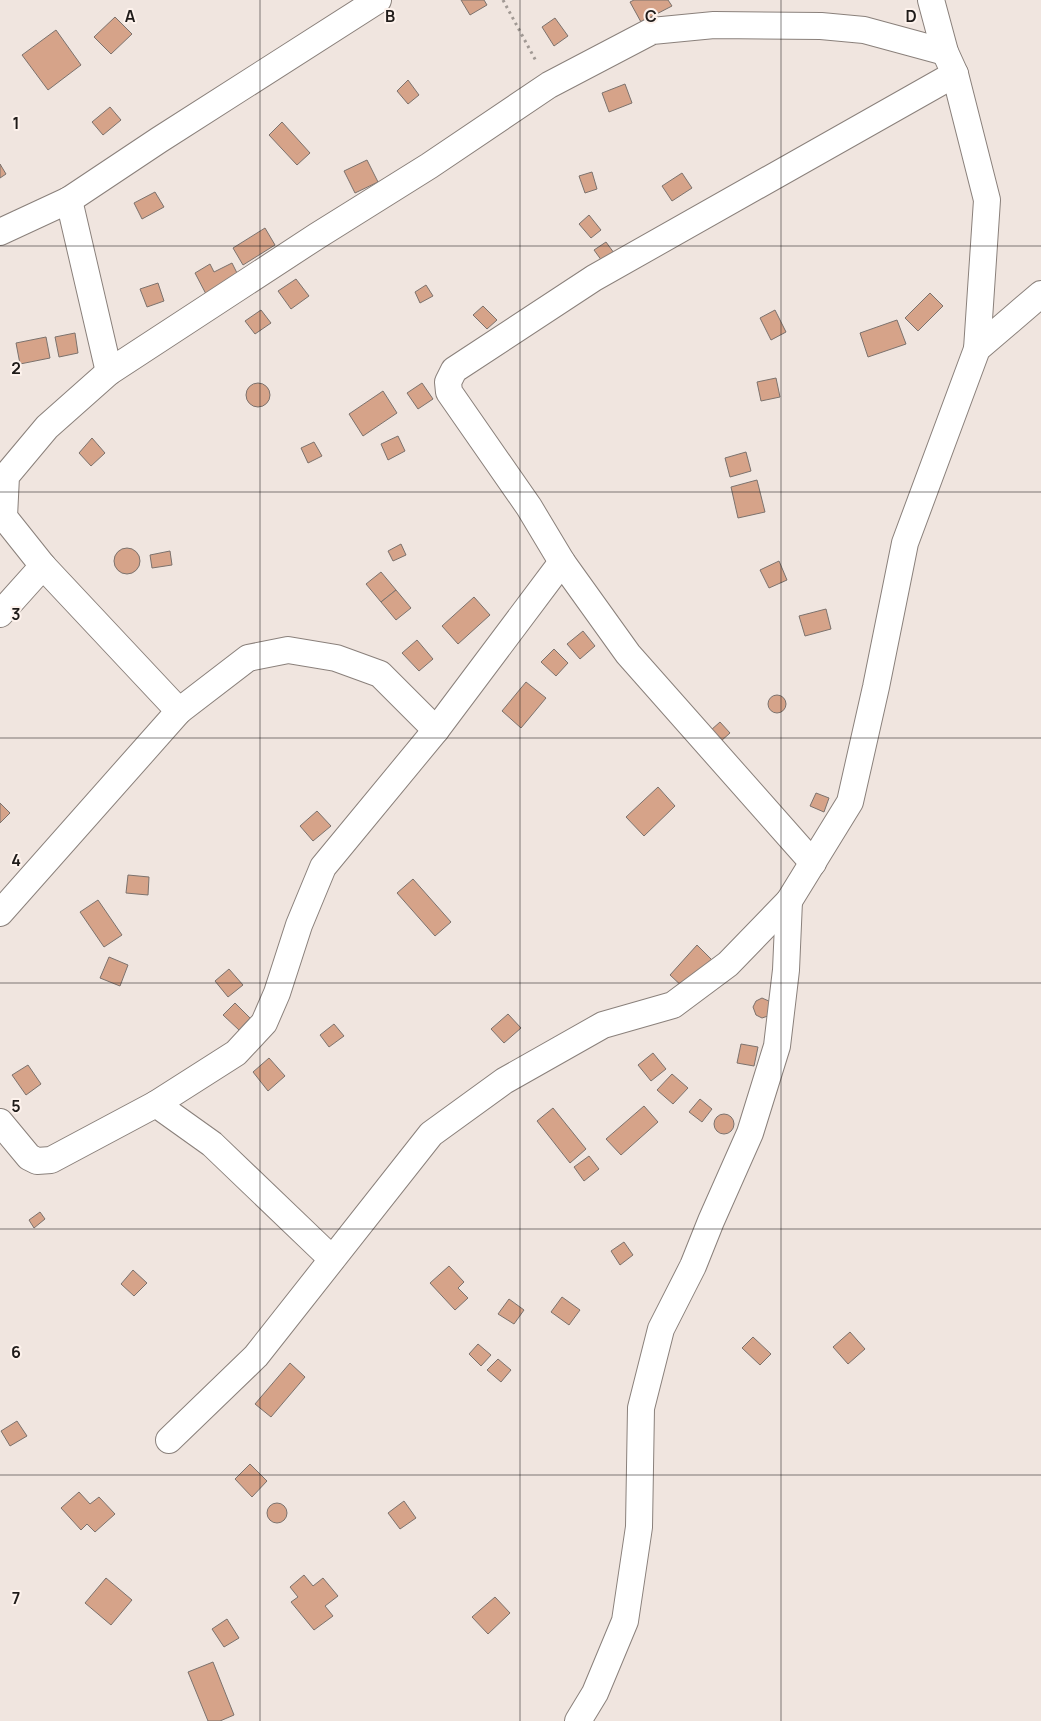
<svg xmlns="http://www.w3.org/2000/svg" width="1041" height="1721" font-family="Manrope,sans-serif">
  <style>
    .building { fill: #d6a389; stroke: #7c726d }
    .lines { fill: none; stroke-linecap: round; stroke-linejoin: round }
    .street-casing { stroke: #8a807b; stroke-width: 28 }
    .path { stroke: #a19994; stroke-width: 3; stroke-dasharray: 2.5 4; stroke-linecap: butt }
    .street { stroke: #fff; stroke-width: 26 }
    .grid { fill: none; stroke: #1f1b19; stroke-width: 1; stroke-opacity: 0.55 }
    .grid-label { font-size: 16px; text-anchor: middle; font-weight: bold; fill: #1f1b19; stroke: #fdf2ec; stroke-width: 4; stroke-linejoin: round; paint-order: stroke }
  </style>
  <rect width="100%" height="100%" fill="#f0e5df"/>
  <g class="building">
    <path d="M 461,0 L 484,0 L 487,5 L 470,15 Z"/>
    <path d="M 634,0 L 668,0 L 672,6 L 641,22 L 630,2 Z"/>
    <path d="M 115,17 L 132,34 L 111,54 L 94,37 Z"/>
    <path d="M 555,18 L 568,36 L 554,46 L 542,27 Z"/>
    <path d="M 56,30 L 81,65 L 48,90 L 22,55 Z"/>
    <path d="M 408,80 L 419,95 L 408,104 L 397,91 Z"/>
    <path d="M 625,84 L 632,103 L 609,112 L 602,93 Z"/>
    <path d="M 110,107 L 121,120 L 103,135 L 92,122 Z"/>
    <path d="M 282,122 L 310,153 L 297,165 L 269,135 Z"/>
    <path d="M 367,160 L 378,182 L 355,193 L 344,171 Z"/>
    <path d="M 0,164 L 6,174 L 0,178 Z"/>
    <path d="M 592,172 L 597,189 L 585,193 L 579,176 Z"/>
    <path d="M 682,173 L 692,188 L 672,201 L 662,186 Z"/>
    <path d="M 155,192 L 164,207 L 142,219 L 134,203 Z"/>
    <path d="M 589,215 L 601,230 L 591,238 L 579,224 Z"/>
    <path d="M 265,228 L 275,245 L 243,265 L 233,248 Z"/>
    <path d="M 606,242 L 614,253 L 602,261 L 594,250 Z"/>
    <path d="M 232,263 L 239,277 L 206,294 L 195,273 L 210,264 L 214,272 Z"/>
    <path d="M 296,279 L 309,296 L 291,309 L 278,291 Z"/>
    <path d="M 158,283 L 164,301 L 147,307 L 140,289 Z"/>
    <path d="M 426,285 L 433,296 L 420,303 L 415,292 Z"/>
    <path d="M 930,293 L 943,306 L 918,331 L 905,318 Z"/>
    <path d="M 483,306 L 497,320 L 487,329 L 473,315 Z"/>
    <path d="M 261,310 L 271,323 L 255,334 L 245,321 Z"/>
    <path d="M 775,310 L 786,332 L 771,340 L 760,318 Z"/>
    <path d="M 897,320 L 906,344 L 868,357 L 860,333 Z"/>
    <path d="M 75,333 L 78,353 L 59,357 L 55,337 Z"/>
    <path d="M 46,337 L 50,358 L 20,364 L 16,343 Z"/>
    <path d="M 776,378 L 780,397 L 761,401 L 757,382 Z"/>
    <path d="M 422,383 L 433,399 L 418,409 L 407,393 Z"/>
    <circle cx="258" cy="395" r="12"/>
    <path d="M 383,391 L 397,413 L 363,436 L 349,414 Z"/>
    <path d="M 398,436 L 405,451 L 388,460 L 381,444 Z"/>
    <path d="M 92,438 L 105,453 L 91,466 L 79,453 Z"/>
    <path d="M 314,442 L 322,456 L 308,463 L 301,448 Z"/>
    <path d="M 746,452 L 751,471 L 730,477 L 725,458 Z"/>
    <path d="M 757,480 L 765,512 L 738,518 L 731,487 Z"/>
    <path d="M 401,544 L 406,555 L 393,561 L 388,551 Z"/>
    <circle cx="127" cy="561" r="13"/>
    <path d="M 170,551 L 172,565 L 152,568 L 150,555 Z"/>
    <path d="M 779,561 L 787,580 L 769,588 L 760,570 Z"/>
    <path d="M 381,572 L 396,590 L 381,602 L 366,584 Z"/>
    <path d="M 396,590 L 411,608 L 396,620 L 381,602 Z"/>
    <path d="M 474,597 L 490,615 L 458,644 L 442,626 Z"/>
    <path d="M 826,609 L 831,629 L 805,636 L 799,616 Z"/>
    <path d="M 583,631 L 595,646 L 580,659 L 567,644 Z"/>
    <path d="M 417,640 L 433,659 L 419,671 L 402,653 Z"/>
    <path d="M 554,649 L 568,663 L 556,676 L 541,662 Z"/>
    <path d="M 526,682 L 546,698 L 521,728 L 502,711 Z"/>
    <circle cx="777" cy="704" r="9"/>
    <path d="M 720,722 L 730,733 L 721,741 L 711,730 Z"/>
    <path d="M 658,787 L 675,806 L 644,836 L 626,817 Z"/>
    <path d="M 816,793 L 829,798 L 824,812 L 810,806 Z"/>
    <path d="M 0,803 L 10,813 L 0,823 Z"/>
    <path d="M 317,811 L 331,826 L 313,841 L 300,826 Z"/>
    <path d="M 128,875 L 149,877 L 148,895 L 126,893 Z"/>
    <path d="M 413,879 L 451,922 L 435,936 L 397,893 Z"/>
    <path d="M 98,900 L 122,935 L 104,947 L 80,912 Z"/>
    <path d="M 697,945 L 712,960 L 685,989 L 670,975 Z"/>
    <path d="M 109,957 L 128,965 L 120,986 L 100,978 Z"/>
    <path d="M 229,969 L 243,985 L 228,997 L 215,981 Z"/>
    <path d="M 762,998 L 771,1002 L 768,1016 L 762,1018 L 756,1015 L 753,1007 L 756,1001 Z"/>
    <path d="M 235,1003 L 250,1018 L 239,1030 L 223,1015 Z"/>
    <path d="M 508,1014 L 521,1028 L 504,1043 L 491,1029 Z"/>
    <path d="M 334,1024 L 344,1036 L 329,1047 L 320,1035 Z"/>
    <path d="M 741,1044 L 758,1047 L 754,1066 L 737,1063 Z"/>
    <path d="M 653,1053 L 666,1069 L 651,1081 L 638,1065 Z"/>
    <path d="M 269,1058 L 285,1076 L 268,1091 L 253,1072 Z"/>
    <path d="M 28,1065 L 41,1084 L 26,1095 L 12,1075 Z"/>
    <path d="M 672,1074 L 688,1088 L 673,1104 L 657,1090 Z"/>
    <path d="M 700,1099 L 712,1109 L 702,1122 L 689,1112 Z"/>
    <path d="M 644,1106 L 658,1122 L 621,1155 L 606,1139 Z"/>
    <path d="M 553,1108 L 586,1149 L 570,1163 L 537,1121 Z"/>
    <circle cx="724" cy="1124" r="10"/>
    <path d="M 589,1156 L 599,1169 L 584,1181 L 574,1167 Z"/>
    <path d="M 40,1212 L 45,1219 L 34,1228 L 29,1220 Z"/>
    <path d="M 624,1242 L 633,1255 L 620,1265 L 611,1251 Z"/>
    <path d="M 449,1266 L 464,1282 L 458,1288 L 468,1298 L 455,1310 L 430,1283 Z"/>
    <path d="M 133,1270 L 147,1283 L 134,1296 L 121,1284 Z"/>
    <path d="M 562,1297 L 580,1310 L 569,1325 L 551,1312 Z"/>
    <path d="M 509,1299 L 524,1310 L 514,1324 L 498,1314 Z"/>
    <path d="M 850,1332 L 865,1349 L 848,1364 L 833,1347 Z"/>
    <path d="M 753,1337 L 771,1354 L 760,1365 L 742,1348 Z"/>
    <path d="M 478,1344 L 491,1355 L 481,1366 L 469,1354 Z"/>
    <path d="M 498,1359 L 511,1370 L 501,1382 L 487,1370 Z"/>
    <path d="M 290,1363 L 305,1377 L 271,1417 L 255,1404 Z"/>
    <path d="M 17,1421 L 27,1436 L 10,1446 L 1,1431 Z"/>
    <path d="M 250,1464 L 267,1481 L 252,1497 L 235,1479 Z"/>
    <path d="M 79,1492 L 90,1504 L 99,1497 L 115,1514 L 95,1532 L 87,1524 L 81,1530 L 61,1508 Z"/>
    <path d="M 404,1501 L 416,1518 L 400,1529 L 388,1513 Z"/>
    <circle cx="277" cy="1513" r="10"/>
    <path d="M 304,1575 L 313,1586 L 323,1578 L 338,1596 L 325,1606 L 333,1616 L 314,1630 L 291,1602 L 298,1597 L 290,1587 Z"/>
    <path d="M 106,1578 L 132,1600 L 111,1625 L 85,1603 Z"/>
    <path d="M 495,1597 L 510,1613 L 488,1634 L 472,1617 Z"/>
    <path d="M 227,1619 L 239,1638 L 224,1647 L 212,1629 Z"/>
    <path d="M 213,1662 L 234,1715 L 220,1721 L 208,1721 L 188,1672 Z"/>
  </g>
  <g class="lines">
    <g class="street-casing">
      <g id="street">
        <path d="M 931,0 L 945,52 L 955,74 L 987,200 L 977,349"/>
        <path d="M 69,200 L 109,372"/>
        <path d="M 0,232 L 69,200 L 159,140 L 378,0"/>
        <path d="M 0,614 L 43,566"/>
        <path d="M 179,711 L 43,566 L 4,517 L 6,476 L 47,427 L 109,372 L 317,236 L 429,166 L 549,85 L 652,31 L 714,25 L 821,26 L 864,30 L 945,52"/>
        <path d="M 813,863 L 628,654 L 562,562 L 529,507 L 449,392 L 448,382 L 454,370 L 594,278 L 955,74"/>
        <path d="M 0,913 L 179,711 L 248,658 L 288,650 L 336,658 L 380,674 L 436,730"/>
        <path d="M 156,1104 L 236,1053 L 264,1023 L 277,993 L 299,925 L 323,867 L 436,730 L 562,562"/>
        <path d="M 0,1122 L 29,1157 L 37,1161 L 51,1160 L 156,1104 L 212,1144 L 332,1259"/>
        <path d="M 169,1440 L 256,1356 L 431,1134 L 504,1081 L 603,1025 L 673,1005 L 728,964 L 789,901 L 850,802 L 876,687 L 905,543 L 977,349 L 1041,294"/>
        <path d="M 578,1721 L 595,1693 L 625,1621 L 639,1527 L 641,1408 L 661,1329 L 693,1266 L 711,1221 L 750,1133 L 777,1046 L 786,970 L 789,901"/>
      </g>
    </g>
    <path class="path" d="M 503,0 L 536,61"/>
    <use href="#street" class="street"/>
  </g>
  <path class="grid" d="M 260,0 L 260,1721M 520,0 L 520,1721M 781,0 L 781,1721M 0,246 L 1041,246M 0,492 L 1041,492M 0,738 L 1041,738M 0,983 L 1041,983M 0,1229 L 1041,1229M 0,1475 L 1041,1475"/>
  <g class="grid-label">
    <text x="130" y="22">A</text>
    <text x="390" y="22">B</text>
    <text x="651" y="22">C</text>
    <text x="911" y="22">D</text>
    <text x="16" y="129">1</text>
    <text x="16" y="374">2</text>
    <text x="16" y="620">3</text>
    <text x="16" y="866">4</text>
    <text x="16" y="1112">5</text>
    <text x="16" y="1358">6</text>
    <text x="16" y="1604">7</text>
  </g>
</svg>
